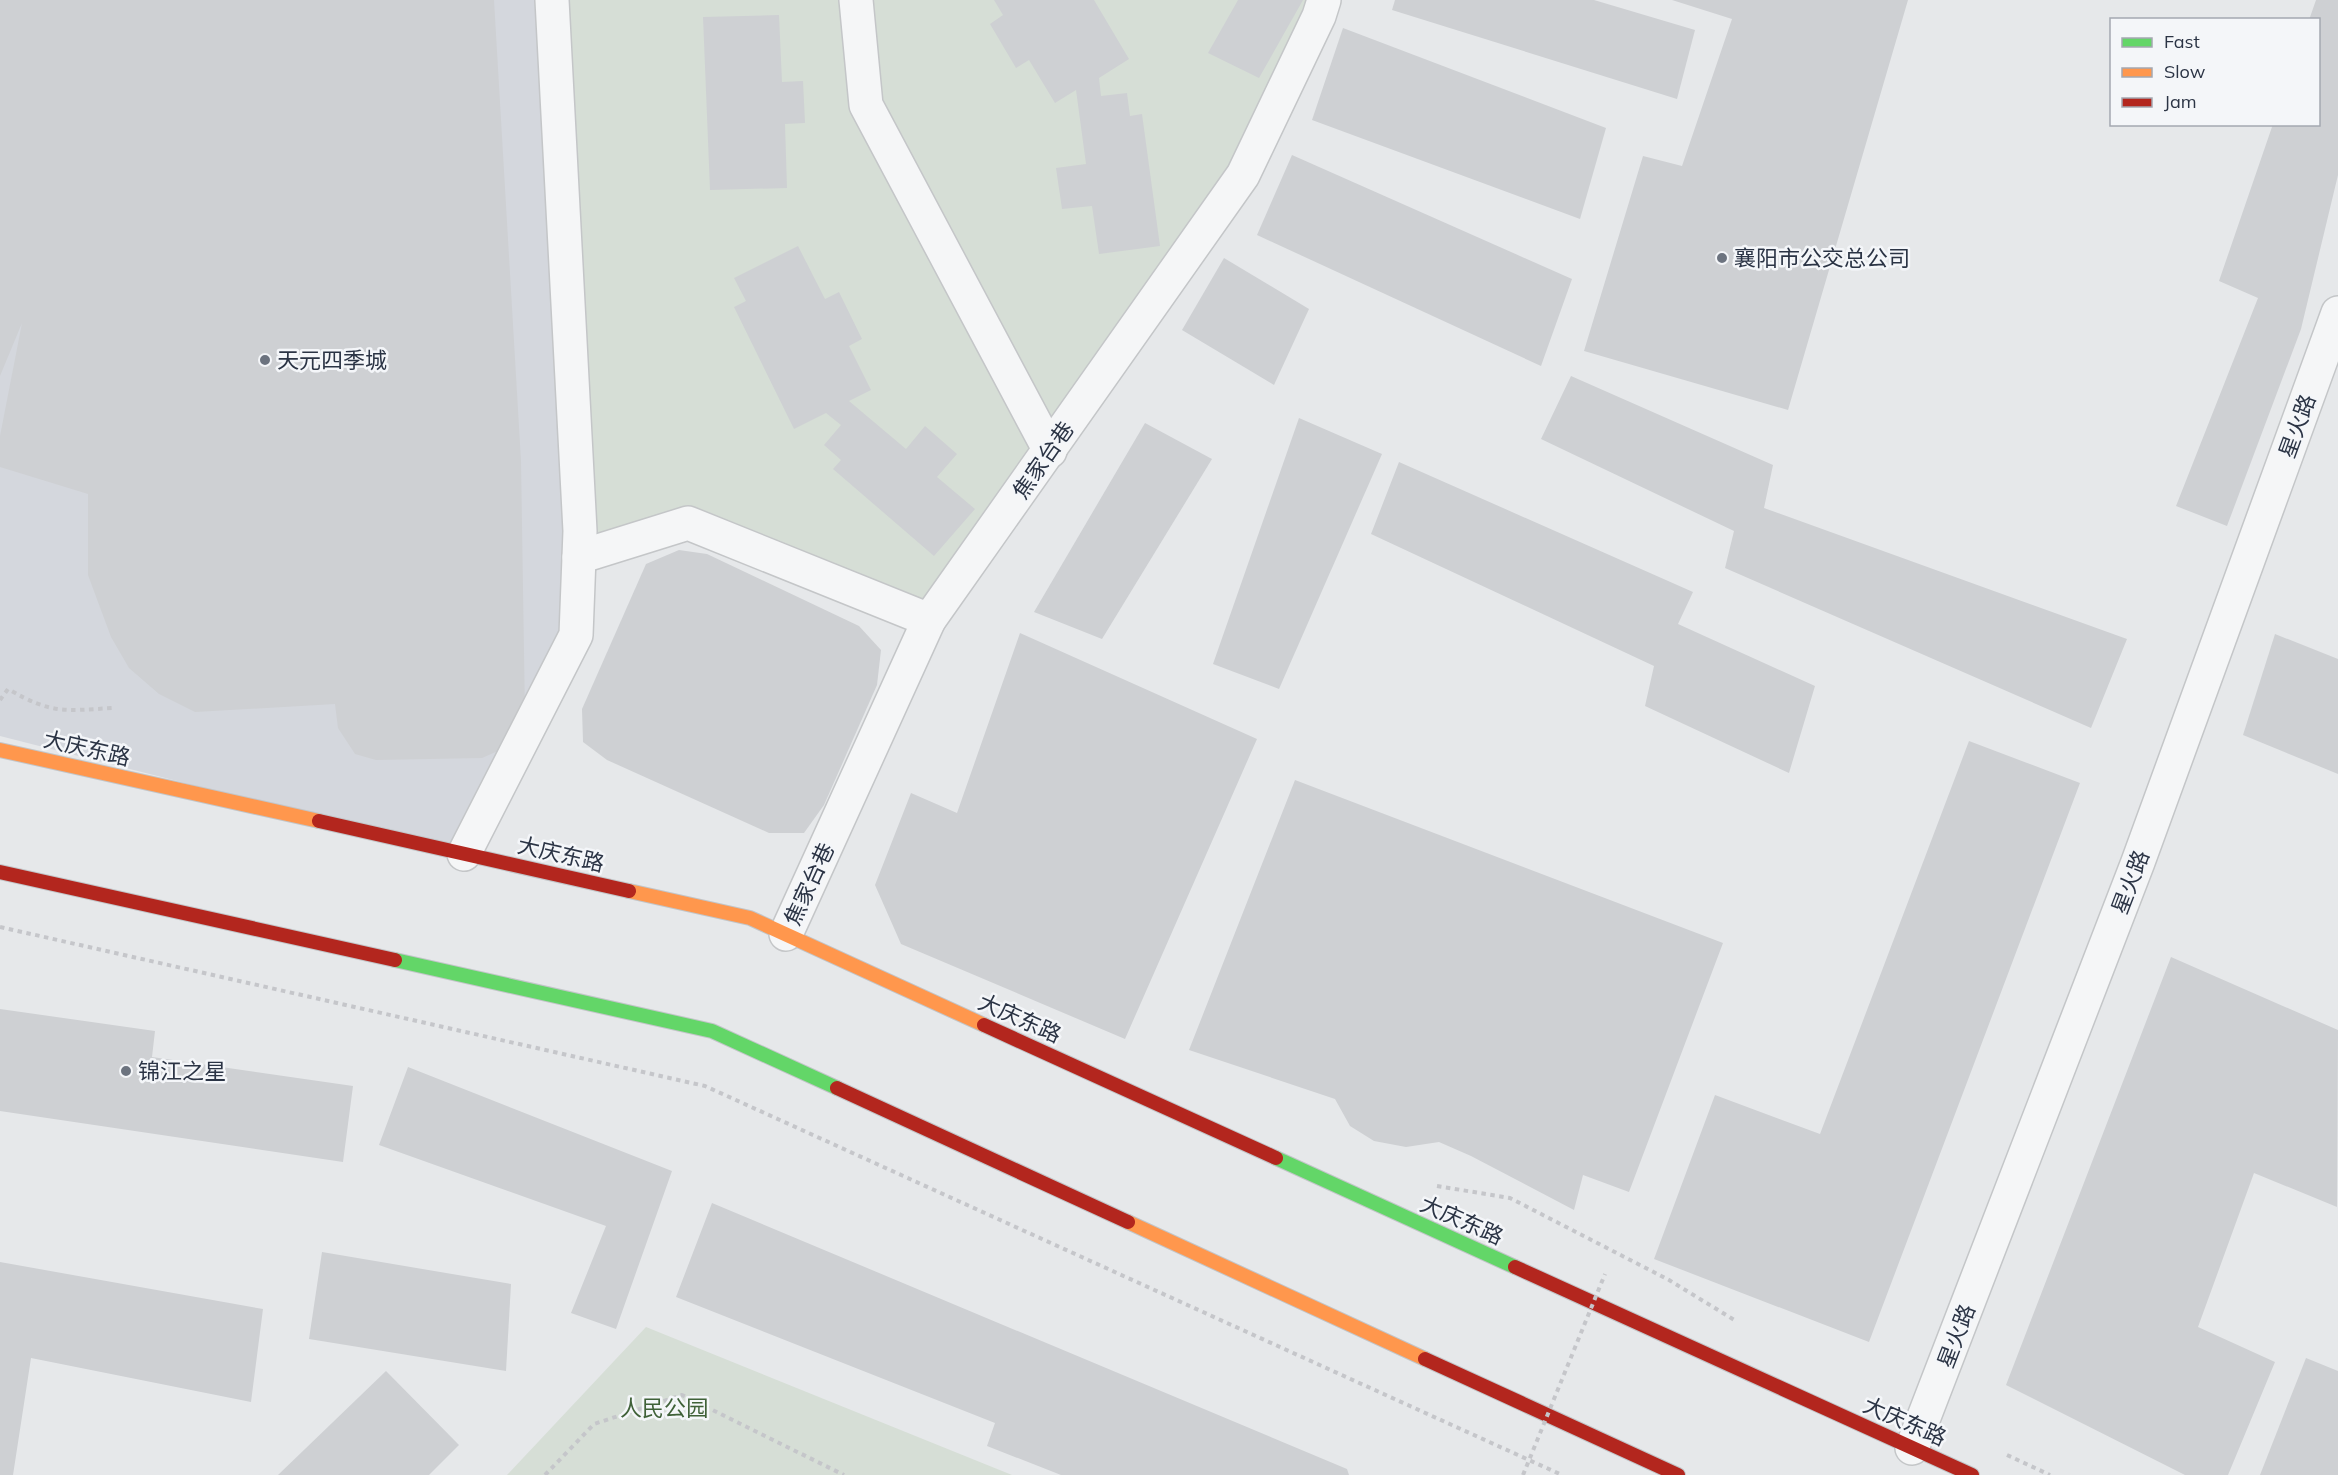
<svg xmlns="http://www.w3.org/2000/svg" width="2338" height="1475" font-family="Mulish,'Noto Sans SC',sans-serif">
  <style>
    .built { fill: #d4d7dd }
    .green { fill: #d6ded6 }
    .building { fill: #ced0d3 }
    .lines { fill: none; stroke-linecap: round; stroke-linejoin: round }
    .street-casing { stroke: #c4c6c8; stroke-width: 36 }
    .fast-casing { stroke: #c2c5c8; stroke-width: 16 }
    .slow-casing { stroke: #c2c5c8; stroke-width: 16 }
    .jam-casing { stroke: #c2c5c8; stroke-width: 16 }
    .path { stroke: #c5c6ca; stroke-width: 4; stroke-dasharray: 4.5 4.5; stroke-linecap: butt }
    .street { stroke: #f5f6f7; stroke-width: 33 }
    .fast { stroke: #63d668; stroke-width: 14 }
    .slow { stroke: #ff974d; stroke-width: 14 }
    .jam { stroke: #b3261e; stroke-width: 14 }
    .path-bridge { stroke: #c5c6ca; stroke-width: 4; stroke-dasharray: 4.5 4.5; stroke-linecap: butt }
    .poi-dot { fill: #6c737f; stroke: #f4f6f9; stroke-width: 2 }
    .labels { text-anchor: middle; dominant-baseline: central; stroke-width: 5; stroke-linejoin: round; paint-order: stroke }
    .poi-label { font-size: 22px; fill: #2b3445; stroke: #f4f6f9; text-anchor: start }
    .street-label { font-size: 22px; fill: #2b3445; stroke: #f4f6f9 }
    .park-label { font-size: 22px; fill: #3f6138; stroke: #f4f6f9 }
  </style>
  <rect width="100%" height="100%" fill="#e6e8ea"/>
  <path class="built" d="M 0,0 L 552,0 L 576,635 L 464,854 L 0,736 Z"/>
  <g class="green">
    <path d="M 551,0 L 1314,0 L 1243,175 L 929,620 L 688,523 L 579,557 Z"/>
    <path d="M 646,1327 L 1012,1475 L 507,1475 Z"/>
  </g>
  <g class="building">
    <path d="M 0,0 L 494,0 L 521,461 L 525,715 L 500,750 L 482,758 L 376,760 L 355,754 L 338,728 L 335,704 L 195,712 L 159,694 L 129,668 L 111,637 L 88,575 L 88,494 L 0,467 L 0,436 L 22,323 L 0,376 Z"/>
    <path d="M 994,0 L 1094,0 L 1129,59 L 1099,78 L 1101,96 L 1127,93 L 1130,116 L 1142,114 L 1160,246 L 1099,254 L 1092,206 L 1062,209 L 1056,168 L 1086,164 L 1076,90 L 1055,103 L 1029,60 L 1016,68 L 990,24 L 1003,15 Z"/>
    <path d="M 1238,0 L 1303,0 L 1259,78 L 1208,53 Z"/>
    <path d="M 1395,0 L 1594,0 L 1695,30 L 1677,99 L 1392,10 Z"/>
    <path d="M 1672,0 L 1908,0 L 1788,410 L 1584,351 L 1643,156 L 1682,166 L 1732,19 Z"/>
    <path d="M 2316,0 L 2338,0 L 2338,175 L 2301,329 L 2227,526 L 2176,506 L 2258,298 L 2219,281 L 2273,124 L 2318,124 L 2318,20 L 2309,20 Z"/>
    <path d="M 779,15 L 782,82 L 803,81 L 805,123 L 785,124 L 787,188 L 710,190 L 703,17 Z"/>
    <path d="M 1343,28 L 1606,128 L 1580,219 L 1312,120 Z"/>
    <path d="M 1292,155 L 1572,279 L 1541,366 L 1257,235 Z"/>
    <path d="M 798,246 L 825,299 L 839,292 L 862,339 L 849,346 L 871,390 L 849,401 L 906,449 L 925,426 L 957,454 L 937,477 L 975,509 L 934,556 L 833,469 L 841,460 L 824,445 L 841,425 L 826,413 L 794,429 L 734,307 L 746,301 L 734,278 Z"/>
    <path d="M 1224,258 L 1309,309 L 1274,385 L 1182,330 Z"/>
    <path d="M 1571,376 L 1773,465 L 1764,508 L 2127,639 L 2091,728 L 1725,568 L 1734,531 L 1541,439 Z"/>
    <path d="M 1299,418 L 1382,454 L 1279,689 L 1213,664 Z"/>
    <path d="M 1145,423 L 1212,459 L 1102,639 L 1034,612 Z"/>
    <path d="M 1399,462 L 1693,592 L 1678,624 L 1815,686 L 1789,773 L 1645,706 L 1654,666 L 1371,534 Z"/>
    <path d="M 679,550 L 707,554 L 859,626 L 881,650 L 877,685 L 824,805 L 804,833 L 769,833 L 607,760 L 583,742 L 582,709 L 646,564 Z"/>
    <path d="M 1020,633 L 1257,739 L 1125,1039 L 901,944 L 875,885 L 911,793 L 957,813 Z"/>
    <path d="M 2275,634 L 2338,659 L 2338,774 L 2243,735 Z"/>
    <path d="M 1969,741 L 2080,783 L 1869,1342 L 1654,1259 L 1715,1095 L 1820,1134 Z"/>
    <path d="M 1295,780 L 1723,943 L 1629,1192 L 1583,1175 L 1574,1210 L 1471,1156 L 1439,1142 L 1406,1147 L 1374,1141 L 1350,1126 L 1335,1099 L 1189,1050 Z"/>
    <path d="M 2171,957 L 2338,1030 L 2337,1207 L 2254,1173 L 2198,1327 L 2275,1362 L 2228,1475 L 2185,1475 L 2006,1385 Z"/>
    <path d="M 0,1009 L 155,1031 L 152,1057 L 353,1086 L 343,1162 L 0,1111 Z"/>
    <path d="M 408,1067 L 672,1171 L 616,1329 L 571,1313 L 606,1226 L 379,1145 Z"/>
    <path d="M 712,1203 L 1347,1469 L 1349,1475 L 1061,1475 L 987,1446 L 995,1423 L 676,1297 Z"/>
    <path d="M 322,1252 L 511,1284 L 506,1371 L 309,1339 Z"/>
    <path d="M 0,1262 L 263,1309 L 251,1402 L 31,1358 L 13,1475 L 0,1475 Z"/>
    <path d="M 2306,1358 L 2338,1371 L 2338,1475 L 2260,1475 Z"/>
    <path d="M 386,1371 L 459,1445 L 429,1475 L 278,1475 Z"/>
  </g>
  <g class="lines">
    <g class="street-casing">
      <g id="street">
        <path d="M 856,0 L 866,105 L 1050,451"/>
        <path d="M 579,557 L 688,523 L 929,620"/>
        <path d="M 464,854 L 576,635 L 580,531 L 552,0"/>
        <path d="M 786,934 L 929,620 L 1243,175 L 1319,16 L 1324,0"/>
        <path d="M 1912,1448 L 2138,862 L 2338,313"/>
      </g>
    </g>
    <g class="fast-casing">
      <g id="fast">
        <path d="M 395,960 L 712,1031 L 837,1088"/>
        <path d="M 1276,1158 L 1515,1267"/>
      </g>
    </g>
    <g class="slow-casing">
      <g id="slow">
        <path d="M 0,750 L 319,821"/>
        <path d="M 629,891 L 750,918 L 984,1025"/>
        <path d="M 1128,1222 L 1425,1359"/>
      </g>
    </g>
    <g class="jam-casing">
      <g id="jam">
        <path d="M 319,821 L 629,891"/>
        <path d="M 0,872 L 395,960"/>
        <path d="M 984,1025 L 1276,1158"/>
        <path d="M 837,1088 L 1128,1222"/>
        <path d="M 1515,1267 L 1972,1475"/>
        <path d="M 1425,1359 L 1678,1475"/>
      </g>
    </g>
    <g class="path">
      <path d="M 0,700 L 8,689 C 51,714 64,711 112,708"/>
      <path d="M 0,927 L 705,1086 L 1562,1475"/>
      <path d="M 1437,1186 L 1510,1198 L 1669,1280 L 1736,1321"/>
      <path d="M 2007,1455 L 2050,1475"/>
      <path d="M 545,1475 L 594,1424 L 682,1395 L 844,1475"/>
    </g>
    <use href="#street" class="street"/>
    <use href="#fast" class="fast"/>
    <use href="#slow" class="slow"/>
    <use href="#jam" class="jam"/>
    <path class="path-bridge" d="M 1523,1475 L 1605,1274"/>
  </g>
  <g class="poi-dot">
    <circle cx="1722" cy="258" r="6"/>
    <circle cx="265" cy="360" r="6"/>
    <circle cx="126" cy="1071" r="6"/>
  </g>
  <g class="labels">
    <g class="poi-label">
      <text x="1734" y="258">襄阳市公交总公司</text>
      <text x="277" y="360">天元四季城</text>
      <text x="138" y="1071">锦江之星</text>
    </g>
    <g class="street-label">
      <text transform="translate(2297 426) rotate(-70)">星火路</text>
      <text transform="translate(1043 460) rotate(-55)">焦家台巷</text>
      <text transform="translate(87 748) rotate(13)">大庆东路</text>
      <text transform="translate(561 854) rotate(13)">大庆东路</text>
      <text transform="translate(2130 882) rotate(-69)">星火路</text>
      <text transform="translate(809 884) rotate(-65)">焦家台巷</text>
      <text transform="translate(1020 1018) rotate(24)">大庆东路</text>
      <text transform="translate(1462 1220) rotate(24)">大庆东路</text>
      <text transform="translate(1956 1336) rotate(-69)">星火路</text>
      <text transform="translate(1905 1421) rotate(24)">大庆东路</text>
    </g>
    <g class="park-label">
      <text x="664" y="1408">人民公园</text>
    </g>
  </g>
  <rect x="2110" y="18" width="210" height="108" fill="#f4f6f9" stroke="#a4a8b1" stroke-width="1.5"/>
  <rect x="2122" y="38" width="30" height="9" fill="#63d668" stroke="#a4a8b1" stroke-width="1.5"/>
  <text x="2164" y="48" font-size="18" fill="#2b3445">Fast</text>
  <rect x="2122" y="68" width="30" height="9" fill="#ff974d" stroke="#a4a8b1" stroke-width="1.5"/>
  <text x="2164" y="78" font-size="18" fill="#2b3445">Slow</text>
  <rect x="2122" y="98" width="30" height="9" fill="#b3261e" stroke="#a4a8b1" stroke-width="1.5"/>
  <text x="2164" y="108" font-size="18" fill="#2b3445">Jam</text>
</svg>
